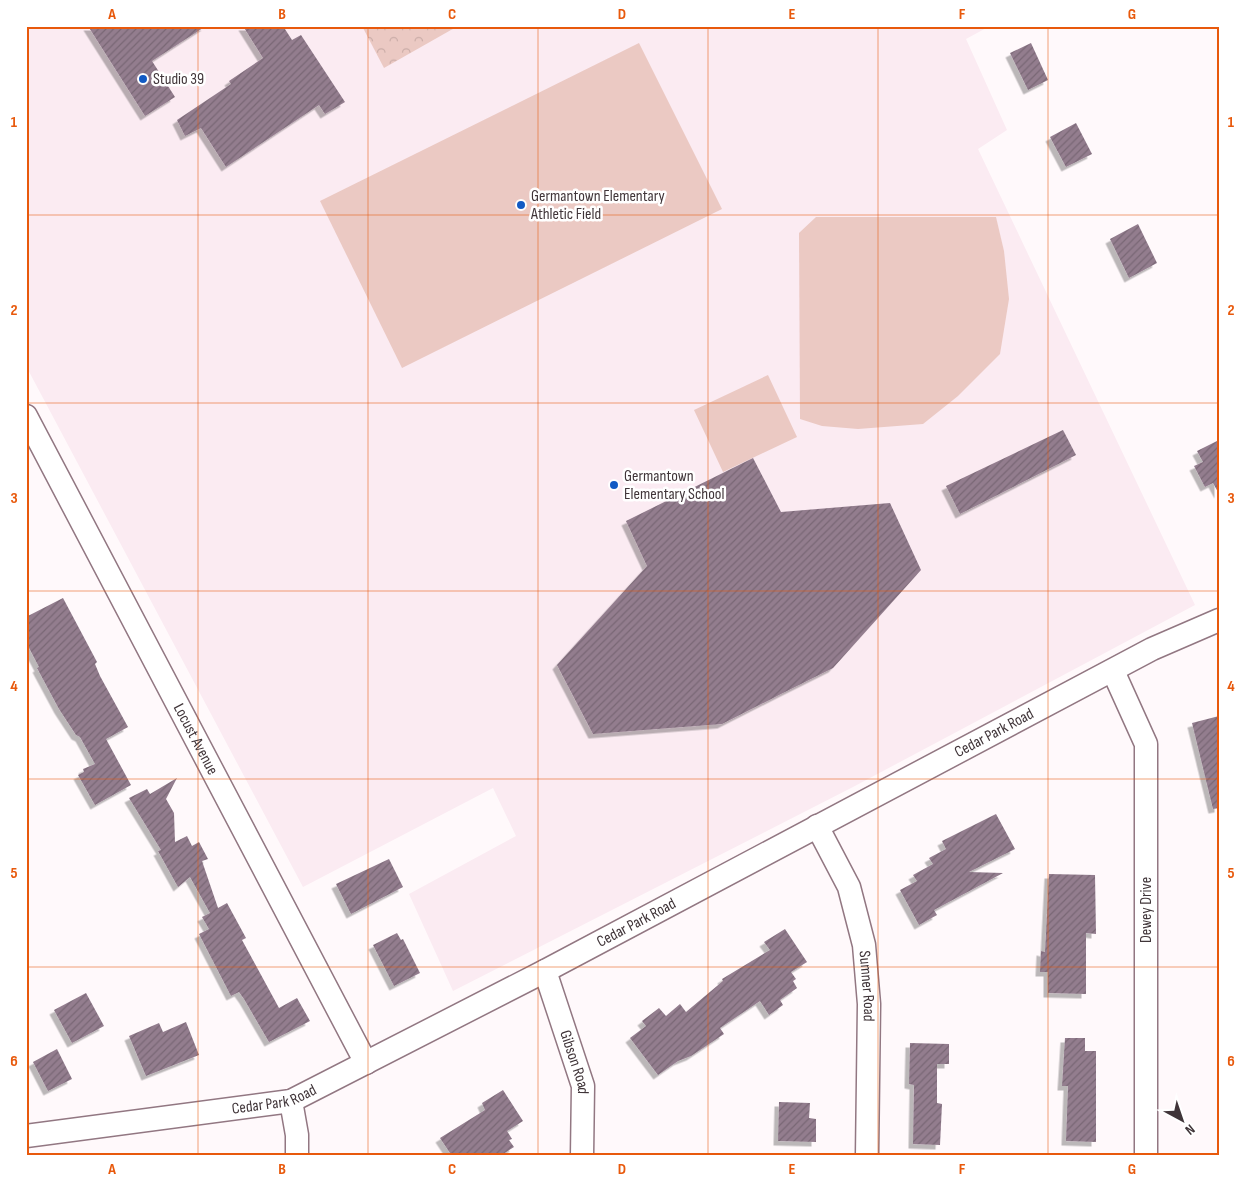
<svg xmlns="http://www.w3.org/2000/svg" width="1245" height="1182" font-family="'Sofia Sans Condensed',sans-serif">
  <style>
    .built { fill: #fbebf2 }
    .green { fill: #ebc9c3 }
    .park { fill: url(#park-crowns) }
    .building { fill: url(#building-hatch); filter: url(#shadow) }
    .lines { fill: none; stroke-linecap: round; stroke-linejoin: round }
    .minor-casing { stroke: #927782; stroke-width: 25 }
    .minor { stroke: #fff; stroke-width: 22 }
    .grid { fill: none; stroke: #e8590c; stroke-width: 1; stroke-opacity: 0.55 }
    .poi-dot { fill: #115ac4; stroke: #fff; stroke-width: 2 }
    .labels { text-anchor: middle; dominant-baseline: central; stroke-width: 5; stroke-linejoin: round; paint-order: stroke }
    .poi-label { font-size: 16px; fill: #403539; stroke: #fff; text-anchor: start }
    .street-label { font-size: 16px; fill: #403539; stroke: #fff }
    .neatline { fill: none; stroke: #e8590c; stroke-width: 2 }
    .grid-label { font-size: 16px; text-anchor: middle; font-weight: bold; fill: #e8590c }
  </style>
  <defs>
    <pattern id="park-crowns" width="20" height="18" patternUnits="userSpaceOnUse" patternTransform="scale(1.25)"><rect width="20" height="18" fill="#ebc9c3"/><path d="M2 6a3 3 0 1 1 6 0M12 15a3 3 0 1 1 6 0" fill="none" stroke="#cbada8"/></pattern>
    <pattern id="building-hatch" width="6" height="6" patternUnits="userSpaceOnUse" patternTransform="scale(1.25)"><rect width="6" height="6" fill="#937d8e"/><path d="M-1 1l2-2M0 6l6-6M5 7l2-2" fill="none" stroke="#796775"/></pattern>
    <filter id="shadow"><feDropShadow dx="-4.5" dy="4.5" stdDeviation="0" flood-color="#0004"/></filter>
  </defs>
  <rect width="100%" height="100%" fill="#fff9fb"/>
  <path class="built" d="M 26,26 L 990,26 L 966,39 L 1007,130 L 978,149 L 1195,605 L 853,787 L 453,991 L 409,894 L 516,836 L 493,788 L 303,887 L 26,366 Z"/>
  <g class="green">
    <path d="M 639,43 L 722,209 L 402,368 L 320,201 Z"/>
    <path d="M 816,217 L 996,217 L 1004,251 L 1009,299 L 1000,354 L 958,396 L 923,424 L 858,429 L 822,426 L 800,419 L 799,233 Z"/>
    <path d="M 768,375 L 797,437 L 723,472 L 694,410 Z"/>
  </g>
  <path class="park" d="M 362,26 L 458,26 L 384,68 Z"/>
  <g class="building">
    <path d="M 88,26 L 206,26 L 152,61 L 175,97 L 145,116 Z"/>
    <path d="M 243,26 L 283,26 L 292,40 L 301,35 L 345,102 L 325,114 L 319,105 L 226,167 L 201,128 L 185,136 L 177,120 L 231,84 L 229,81 L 263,58 Z"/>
    <path d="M 1031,43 L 1048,80 L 1028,90 L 1010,53 Z"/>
    <path d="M 1076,123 L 1092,154 L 1066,167 L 1050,137 Z"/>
    <path d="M 1138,224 L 1157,263 L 1129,278 L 1110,239 Z"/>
    <path d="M 1063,430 L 1076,455 L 960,514 L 946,486 Z"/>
    <path d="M 1219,440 L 1219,494 L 1213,483 L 1205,487 L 1194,466 L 1203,462 L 1197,451 Z"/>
    <path d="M 753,458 L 781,512 L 890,503 L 921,570 L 833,668 L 781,694 L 722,724 L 593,734 L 557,665 L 647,566 L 626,521 Z"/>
    <path d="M 63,598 L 97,662 L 95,664 L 100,676 L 128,727 L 106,739 L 131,785 L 95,805 L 78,775 L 84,772 L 83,769 L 95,764 L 80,737 L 76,735 L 59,709 L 37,668 L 39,667 L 26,642 L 26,617 Z"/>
    <path d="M 1219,716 L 1219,808 L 1213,809 L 1192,723 Z"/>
    <path d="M 177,778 L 166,799 L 174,813 L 175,842 L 187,836 L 192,846 L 199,842 L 208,859 L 202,861 L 218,908 L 227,903 L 246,938 L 242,940 L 279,1008 L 297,998 L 310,1021 L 269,1042 L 244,999 L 239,992 L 231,996 L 199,934 L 209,929 L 202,917 L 210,913 L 190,877 L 178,887 L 158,851 L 161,850 L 129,798 L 147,789 L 150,794 Z"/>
    <path d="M 996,814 L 1015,849 L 969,872 L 1003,873 L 934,910 L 937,915 L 919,925 L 900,890 L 917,881 L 913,875 L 933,864 L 929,858 L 946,849 L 942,841 Z"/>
    <path d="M 389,859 L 403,887 L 351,914 L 336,884 Z"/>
    <path d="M 1049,874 L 1095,875 L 1096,934 L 1086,933 L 1086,994 L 1048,993 L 1048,972 L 1040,972 L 1041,951 L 1045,952 Z"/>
    <path d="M 785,929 L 807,962 L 791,972 L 796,979 L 793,981 L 797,988 L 780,1000 L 783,1005 L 769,1015 L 760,1001 L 720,1028 L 724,1034 L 691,1056 L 678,1061 L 658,1075 L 630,1038 L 646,1026 L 642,1021 L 659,1008 L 666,1016 L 680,1004 L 686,1012 L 723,981 L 722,979 L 770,950 L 764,942 Z"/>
    <path d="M 397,933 L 401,940 L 403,939 L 420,973 L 394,986 L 373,945 Z"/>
    <path d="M 86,993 L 104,1026 L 72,1043 L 54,1010 Z"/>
    <path d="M 186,1022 L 199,1055 L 146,1076 L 129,1036 L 159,1023 L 163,1032 Z"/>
    <path d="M 1065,1038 L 1085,1038 L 1085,1051 L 1096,1051 L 1096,1142 L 1066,1141 L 1068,1086 L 1062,1086 Z"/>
    <path d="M 910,1043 L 949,1044 L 949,1064 L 937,1064 L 937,1103 L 942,1104 L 940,1145 L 913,1144 L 914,1085 L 909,1084 Z"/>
    <path d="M 57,1049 L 72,1079 L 48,1091 L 33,1062 Z"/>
    <path d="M 503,1090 L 523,1121 L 507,1131 L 512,1139 L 509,1140 L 514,1147 L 500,1156 L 452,1156 L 440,1138 L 485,1110 L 482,1103 Z"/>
    <path d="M 779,1102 L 810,1103 L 809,1118 L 816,1119 L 816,1142 L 778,1141 Z"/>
  </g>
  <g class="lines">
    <g class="minor-casing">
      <g id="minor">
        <path id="s1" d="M 26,416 L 366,1063"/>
        <path d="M 1113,671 L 1146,744 L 1146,1156"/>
        <path id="s2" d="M 817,826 L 849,887 L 864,945 L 869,1004 L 867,1156"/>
        <path id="s3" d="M 545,971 L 583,1086 L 582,1156"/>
        <path d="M 291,1101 L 297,1135 L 297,1156"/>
        <path id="s4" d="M 26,1136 L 291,1101 L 545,971 L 1152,649 L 1219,620"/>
      </g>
    </g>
    <use href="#minor" class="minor"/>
  </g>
  <path class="grid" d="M 198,26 L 198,1156M 368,26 L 368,1156M 538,26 L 538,1156M 708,26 L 708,1156M 878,26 L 878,1156M 1048,26 L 1048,1156M 26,215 L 1219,215M 26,403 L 1219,403M 26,591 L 1219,591M 26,779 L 1219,779M 26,967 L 1219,967"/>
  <g class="poi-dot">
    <circle cx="143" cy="79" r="5"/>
    <circle cx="521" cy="205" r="5"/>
    <circle cx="614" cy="485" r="5"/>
  </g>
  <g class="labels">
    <g class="poi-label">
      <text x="153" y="79">Studio 39</text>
      <text x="531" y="196">Germantown Elementary<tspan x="531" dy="18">Athletic Field</tspan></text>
      <text x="624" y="476">Germantown<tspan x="624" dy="18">Elementary School</tspan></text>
    </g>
    <g class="street-label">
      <text stroke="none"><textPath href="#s4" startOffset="1061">Cedar Park Road</textPath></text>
      <text stroke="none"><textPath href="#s1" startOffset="365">Locust Avenue</textPath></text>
      <text transform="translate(1146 910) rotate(-90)">Dewey Drive</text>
      <text stroke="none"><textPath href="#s4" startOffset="656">Cedar Park Road</textPath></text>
      <text stroke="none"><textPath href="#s2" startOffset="170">Sumner Road</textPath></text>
      <text stroke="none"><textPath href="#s3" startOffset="96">Gibson Road</textPath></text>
      <text stroke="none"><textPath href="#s4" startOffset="251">Cedar Park Road</textPath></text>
    </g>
  </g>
  <rect width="1245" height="1182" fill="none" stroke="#ffffff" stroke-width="55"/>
  <g transform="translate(1182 1120) rotate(140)" stroke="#ffffff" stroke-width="4" paint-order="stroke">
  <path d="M0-4L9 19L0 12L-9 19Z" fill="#403539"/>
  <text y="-8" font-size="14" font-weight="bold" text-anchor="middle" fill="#403539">N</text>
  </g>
  <rect x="28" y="28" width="1190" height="1126" class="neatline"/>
  <g class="grid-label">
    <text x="112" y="19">A</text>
    <text x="282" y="19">B</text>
    <text x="452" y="19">C</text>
    <text x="622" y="19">D</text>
    <text x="792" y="19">E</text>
    <text x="962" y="19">F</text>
    <text x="1132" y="19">G</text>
    <text x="14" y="127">1</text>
    <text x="1231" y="127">1</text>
    <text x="14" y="315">2</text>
    <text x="1231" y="315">2</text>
    <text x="14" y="503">3</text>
    <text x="1231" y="503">3</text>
    <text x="14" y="691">4</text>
    <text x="1231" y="691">4</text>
    <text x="14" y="878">5</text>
    <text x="1231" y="878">5</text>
    <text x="14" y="1066">6</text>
    <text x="1231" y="1066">6</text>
    <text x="112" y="1174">A</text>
    <text x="282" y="1174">B</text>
    <text x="452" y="1174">C</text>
    <text x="622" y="1174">D</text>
    <text x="792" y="1174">E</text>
    <text x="962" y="1174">F</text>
    <text x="1132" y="1174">G</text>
  </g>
</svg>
